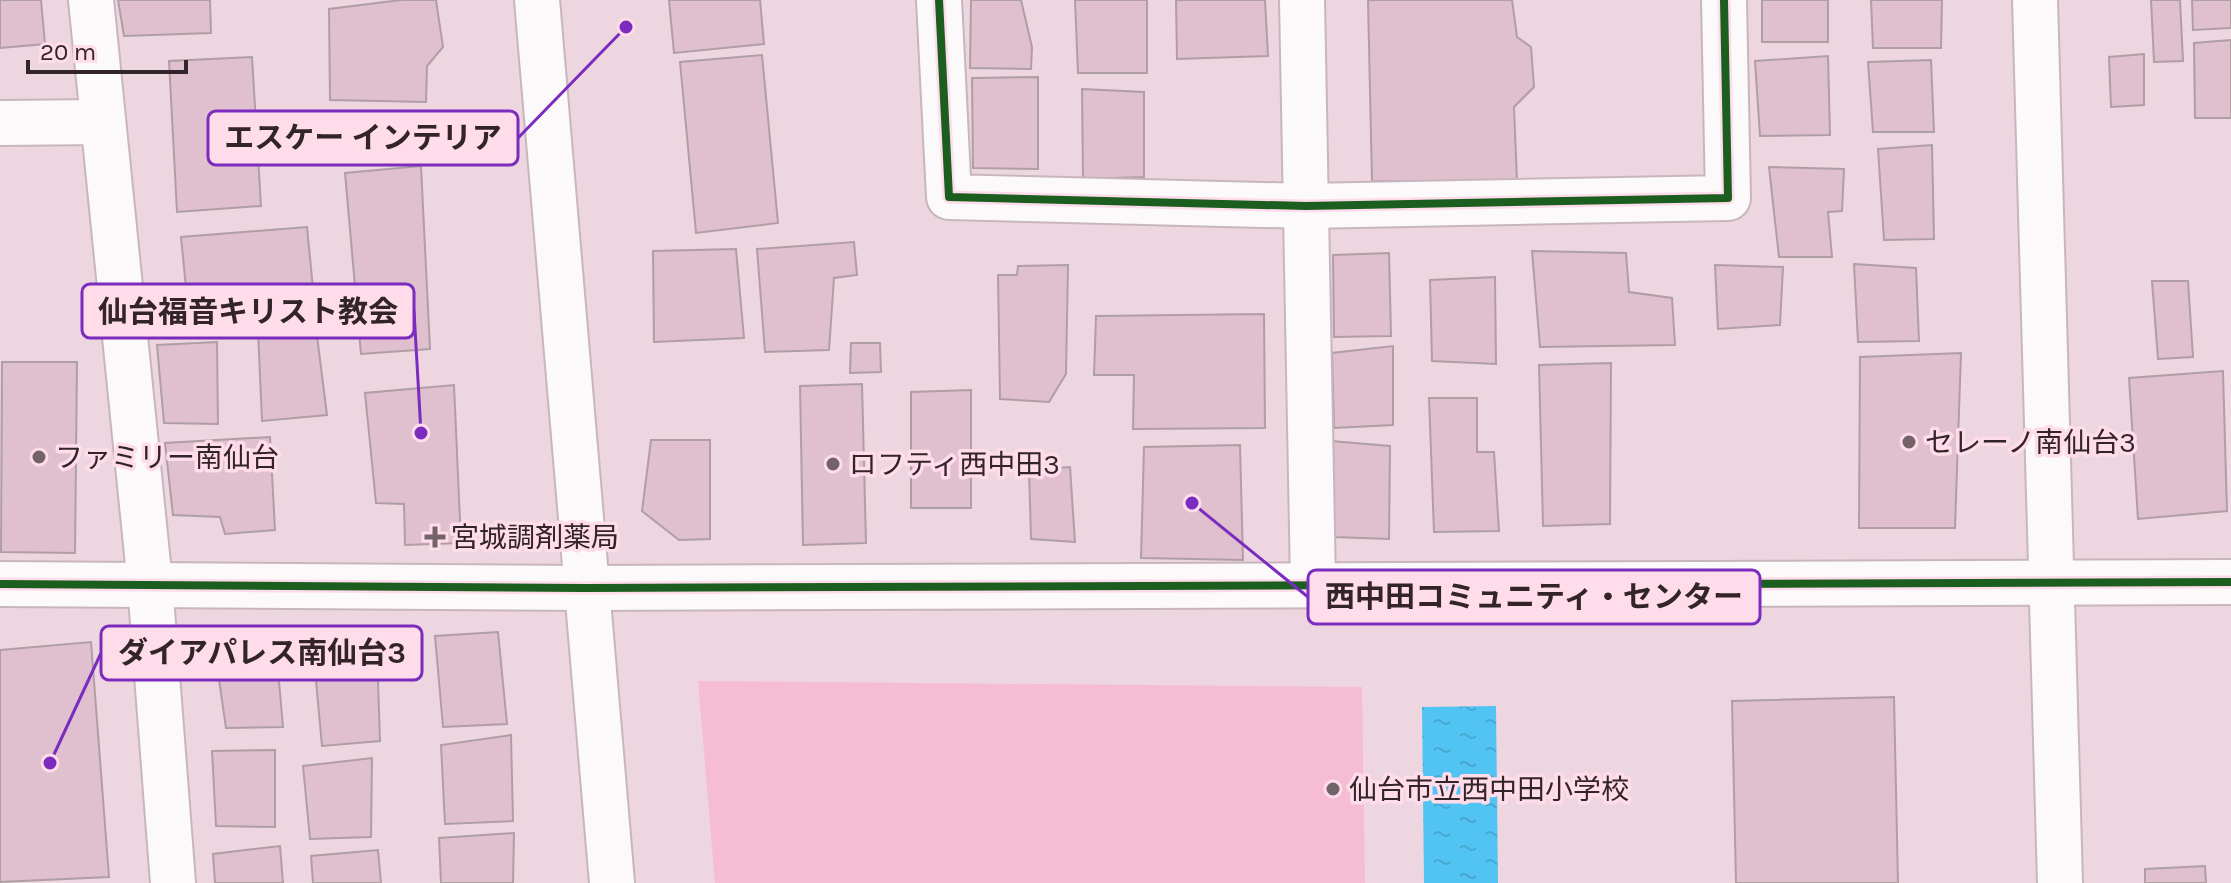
<svg xmlns="http://www.w3.org/2000/svg" width="2231" height="883" font-family="Karla,'Noto Sans JP',sans-serif">
  <style>
    .grass { fill: #f6bcd4 }
    .water { fill: url(#water-ripples) }
    .building { fill: #e0bfce; stroke: #b09ea5; stroke-width: 2 }
    .lines { fill: none; stroke-linecap: round; stroke-linejoin: round }
    .minor-casing { stroke: #c8b6bd; stroke-width: 48 }
    .minor { stroke: #fcf9fa; stroke-width: 44 }
    .cycleway-casing { stroke: #fedce9; stroke-width: 13 }
    .cycleway { stroke: #1b5e20; stroke-width: 8 }
    .poi-dot { fill: #746269; stroke: #fedce9; stroke-width: 3 }
    .labels { text-anchor: middle; dominant-baseline: central; stroke-width: 7; stroke-linejoin: round; paint-order: stroke }
    .poi-label { font-size: 28px; fill: #33242a; stroke: #fedce9; text-anchor: start }
    .leader { fill: none; stroke: #7b2cbf; stroke-width: 3 }
    .callout-dot { fill: #7b2cbf; stroke: #fedce9; stroke-width: 3 }
    .callout { fill: #fedce9; stroke: #7b2cbf; stroke-width: 3 }
    .callout-label { font-size: 30px; text-anchor: middle; font-weight: bold; fill: #33242a }
  </style>
  <defs>
    <pattern id="water-ripples" width="26" height="14" patternUnits="userSpaceOnUse" patternTransform="scale(2)"><rect width="26" height="14" fill="#52c4f4"/><path d="M2 4q2-2 4 0t4 0M15 11q2-2 4 0t4 0" fill="none" stroke="#48a8d1"/></pattern>
  </defs>
  <rect width="100%" height="100%" fill="#edd6df"/>
  <path class="grass" d="M 698,681 L 1362,687 L 1365,883 L 715,883 Z"/>
  <path class="water" d="M 1496,706 L 1498,883 L 1424,883 L 1422,707 Z"/>
  <g class="building">
    <path d="M 0,0 L 41,0 L 45,44 L 0,48 Z"/>
    <path d="M 118,0 L 210,0 L 211,33 L 124,36 Z"/>
    <path d="M 401,0 L 436,0 L 443,47 L 427,66 L 426,102 L 330,100 L 329,9 Z"/>
    <path d="M 669,0 L 760,0 L 764,44 L 674,53 Z"/>
    <path d="M 971,0 L 1021,0 L 1032,47 L 1031,69 L 970,68 Z"/>
    <path d="M 1075,0 L 1147,0 L 1147,73 L 1078,73 Z"/>
    <path d="M 1176,0 L 1265,0 L 1268,56 L 1177,59 Z"/>
    <path d="M 1368,0 L 1512,0 L 1517,37 L 1531,47 L 1534,87 L 1514,107 L 1517,182 L 1372,181 Z"/>
    <rect x="1762" y="0" width="66" height="42"/>
    <path d="M 1871,0 L 1942,0 L 1941,48 L 1873,48 Z"/>
    <path d="M 2151,0 L 2180,0 L 2183,61 L 2154,62 Z"/>
    <path d="M 2192,0 L 2231,0 L 2231,28 L 2193,30 Z"/>
    <path d="M 2231,40 L 2231,118 L 2195,118 L 2194,43 Z"/>
    <path d="M 2144,54 L 2144,105 L 2111,107 L 2109,57 Z"/>
    <path d="M 762,55 L 778,223 L 696,233 L 680,62 Z"/>
    <path d="M 1828,56 L 1830,135 L 1760,136 L 1755,61 Z"/>
    <path d="M 252,57 L 261,206 L 177,212 L 169,61 Z"/>
    <path d="M 1931,60 L 1934,132 L 1873,132 L 1868,62 Z"/>
    <path d="M 1038,77 L 1038,169 L 973,168 L 972,78 Z"/>
    <path d="M 1082,89 L 1144,92 L 1144,177 L 1083,179 Z"/>
    <path d="M 1932,145 L 1934,239 L 1884,240 L 1878,149 Z"/>
    <path d="M 421,166 L 430,349 L 361,354 L 345,173 Z"/>
    <path d="M 1769,167 L 1844,169 L 1842,211 L 1828,212 L 1832,257 L 1779,257 Z"/>
    <path d="M 307,227 L 314,299 L 188,308 L 181,237 Z"/>
    <path d="M 854,242 L 857,275 L 834,278 L 829,350 L 765,352 L 757,249 Z"/>
    <path d="M 736,249 L 744,338 L 654,342 L 653,251 Z"/>
    <path d="M 1532,251 L 1626,253 L 1629,292 L 1672,298 L 1675,345 L 1540,347 Z"/>
    <path d="M 1389,253 L 1391,336 L 1334,337 L 1333,255 Z"/>
    <path d="M 1854,264 L 1916,268 L 1919,341 L 1858,342 Z"/>
    <path d="M 1068,265 L 1066,374 L 1049,402 L 1000,399 L 998,275 L 1017,275 L 1018,266 Z"/>
    <path d="M 1715,265 L 1783,267 L 1780,325 L 1718,329 Z"/>
    <path d="M 1495,277 L 1496,364 L 1432,361 L 1430,280 Z"/>
    <path d="M 2152,281 L 2188,281 L 2193,357 L 2158,359 Z"/>
    <path d="M 1264,314 L 1265,428 L 1133,429 L 1134,375 L 1094,375 L 1096,316 Z"/>
    <path d="M 316,328 L 327,415 L 262,421 L 258,330 Z"/>
    <path d="M 217,342 L 218,424 L 164,423 L 157,345 Z"/>
    <path d="M 851,343 L 880,343 L 881,372 L 850,373 Z"/>
    <path d="M 1393,346 L 1393,425 L 1334,428 L 1332,353 Z"/>
    <path d="M 1961,353 L 1955,528 L 1859,528 L 1860,357 Z"/>
    <path d="M 2,362 L 77,362 L 75,553 L 1,552 Z"/>
    <path d="M 1611,363 L 1610,524 L 1543,526 L 1539,365 Z"/>
    <path d="M 2223,371 L 2227,511 L 2138,519 L 2129,378 Z"/>
    <path d="M 862,384 L 866,543 L 803,545 L 800,386 Z"/>
    <path d="M 454,385 L 461,543 L 405,545 L 404,504 L 376,503 L 365,393 Z"/>
    <path d="M 971,390 L 971,508 L 911,508 L 911,392 Z"/>
    <path d="M 1429,398 L 1477,398 L 1477,452 L 1494,452 L 1499,531 L 1434,532 Z"/>
    <path d="M 270,437 L 275,530 L 225,534 L 220,517 L 173,515 L 165,443 Z"/>
    <path d="M 651,440 L 710,440 L 710,539 L 679,540 L 642,511 Z"/>
    <path d="M 1331,441 L 1390,446 L 1389,539 L 1333,537 Z"/>
    <path d="M 1240,445 L 1243,560 L 1141,558 L 1144,447 Z"/>
    <path d="M 1070,467 L 1075,542 L 1031,539 L 1029,470 Z"/>
    <path d="M 498,632 L 507,724 L 443,727 L 435,636 Z"/>
    <path d="M 91,642 L 109,877 L 0,882 L 0,650 Z"/>
    <path d="M 276,647 L 283,727 L 226,728 L 215,652 Z"/>
    <path d="M 377,652 L 380,741 L 322,746 L 314,659 Z"/>
    <path d="M 1894,697 L 1898,883 L 1736,883 L 1732,701 Z"/>
    <path d="M 511,735 L 513,821 L 445,824 L 441,745 Z"/>
    <path d="M 275,750 L 275,827 L 216,826 L 212,751 Z"/>
    <path d="M 372,758 L 371,837 L 310,839 L 303,766 Z"/>
    <path d="M 514,833 L 513,883 L 441,883 L 439,838 Z"/>
    <path d="M 280,846 L 283,883 L 215,883 L 213,854 Z"/>
    <path d="M 378,850 L 381,883 L 313,883 L 311,856 Z"/>
    <path d="M 2205,866 L 2206,883 L 2145,883 L 2145,869 Z"/>
  </g>
  <g class="lines">
    <g class="minor-casing">
      <g id="minor">
        <path d="M 91,0 L 150,584 L 173,883"/>
        <path d="M 537,0 L 612,883"/>
        <path d="M 939,0 L 949,197 L 1306,206 L 1728,198 L 1724,0"/>
        <path d="M 1302,0 L 1313,583"/>
        <path d="M 2035,0 L 2060,883"/>
        <path d="M 0,123 L 102,122"/>
        <path d="M 0,584 L 585,588 L 2231,582"/>
      </g>
    </g>
    <use href="#minor" class="minor"/>
    <g class="cycleway-casing">
      <g id="cycleway">
        <path d="M 939,0 L 949,197 L 1306,206 L 1728,198 L 1724,0"/>
        <path d="M 0,584 L 585,588 L 2231,582"/>
      </g>
    </g>
    <use href="#cycleway" class="cycleway"/>
  </g>
  <g class="poi-dot">
    <circle cx="1909" cy="442" r="8"/>
    <circle cx="39" cy="457" r="8"/>
    <circle cx="833" cy="464" r="8"/>
    <path d="M431 525h8v8h8v8h-8v8h-8v-8h-8v-8h8z"/>
    <circle cx="1333" cy="789" r="8"/>
  </g>
  <g class="labels">
    <g class="poi-label">
      <text x="1925" y="442">セレーノ南仙台3</text>
      <text x="55" y="457">ファミリー南仙台</text>
      <text x="849" y="464">ロフティ西中田3</text>
      <text x="451" y="537">宮城調剤薬局</text>
      <text x="1349" y="789">仙台市立西中田小学校</text>
    </g>
  </g>
  <path class="leader" d="M626 27L518 138M421 433L414 311M1192 503L1308 597M50 763L101 653"/>
  <g class="callout-dot">
    <circle cx="626" cy="27" r="8"/>
    <circle cx="421" cy="433" r="8"/>
    <circle cx="1192" cy="503" r="8"/>
    <circle cx="50" cy="763" r="8"/>
  </g>
  <g class="callout">
    <rect x="208" y="111" width="310" height="54" rx="8"/>
    <rect x="82" y="284" width="332" height="54" rx="8"/>
    <rect x="1308" y="570" width="452" height="54" rx="8"/>
    <rect x="101" y="626" width="321" height="54" rx="8"/>
  </g>
  <g class="callout-label">
    <text x="363" y="148">エスケー インテリア</text>
    <text x="248" y="322">仙台福音キリスト教会</text>
    <text x="1534" y="607">西中田コミュニティ・センター</text>
    <text x="262" y="663">ダイアパレス南仙台3</text>
  </g>
  <path d="M28 60v12h158v-12" fill="none" stroke="#33242a" stroke-width="4"/>
  <text x="40" y="60" font-size="24" fill="#33242a" stroke="#fedce9" stroke-width="6" paint-order="stroke">20 m</text>
</svg>
